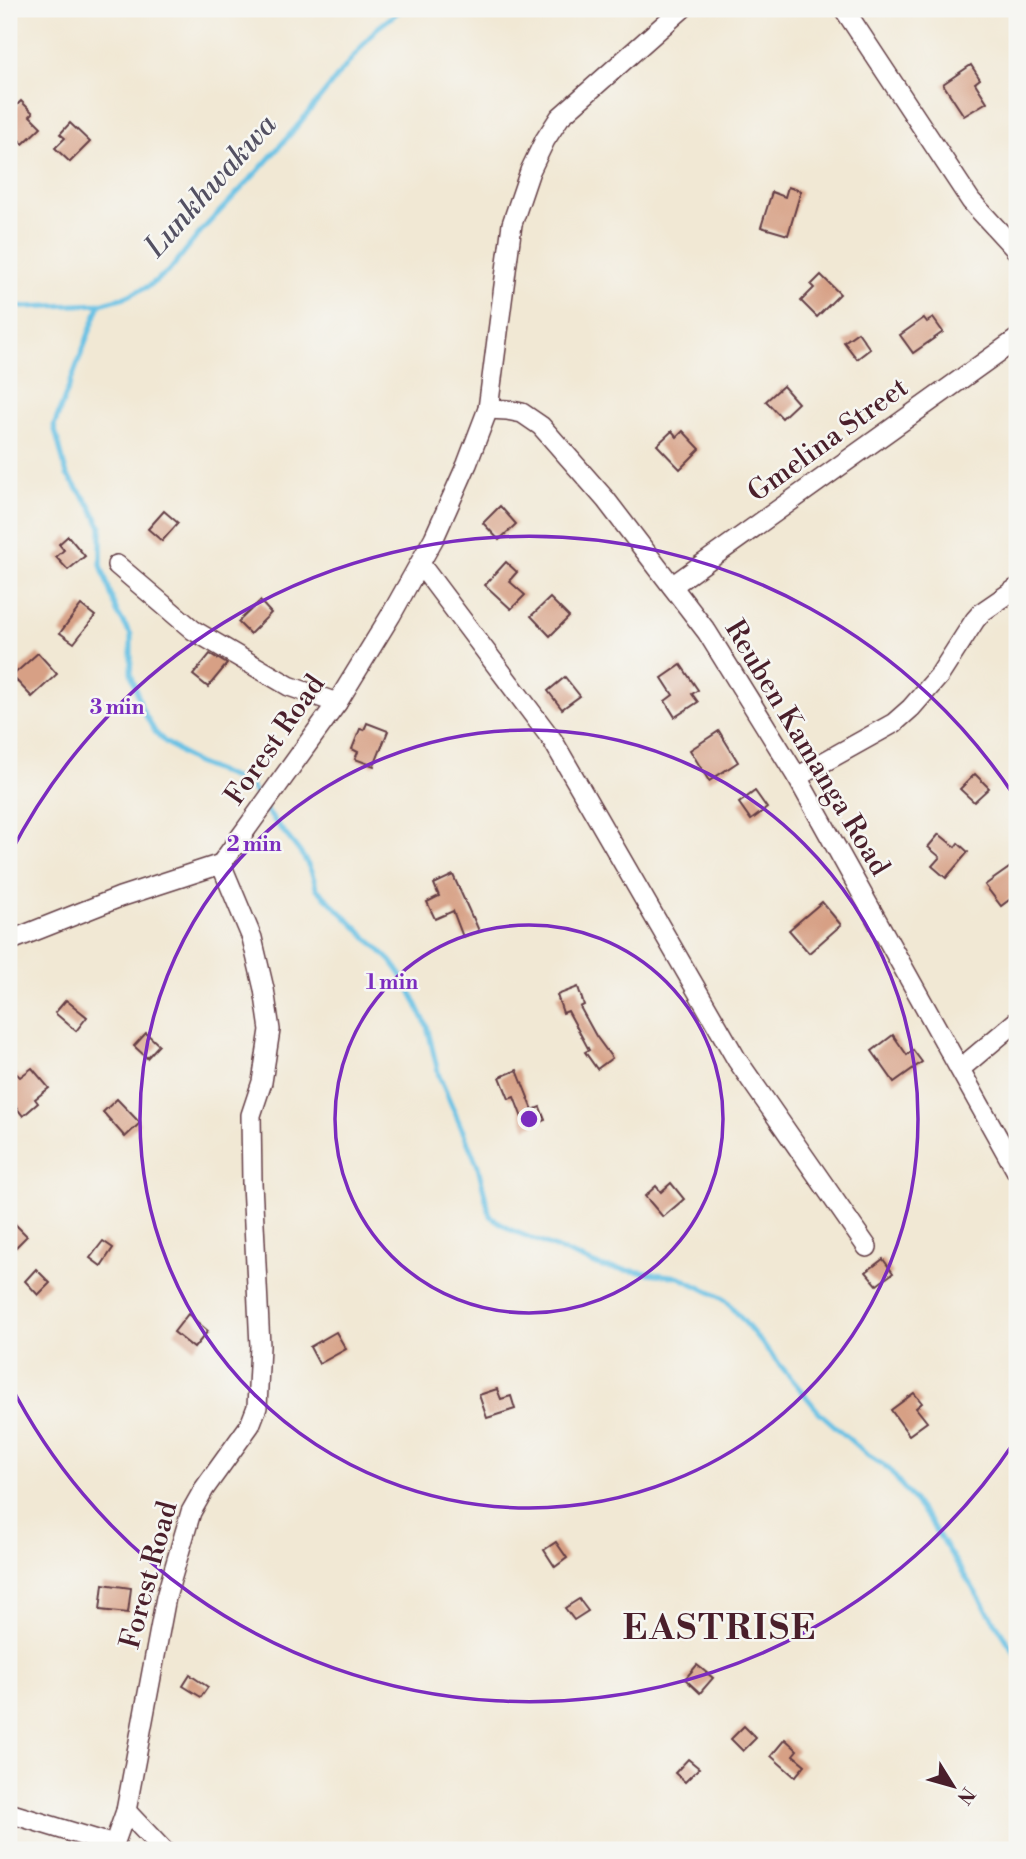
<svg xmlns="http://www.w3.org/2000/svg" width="1026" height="1859" font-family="'Libre Bodoni',serif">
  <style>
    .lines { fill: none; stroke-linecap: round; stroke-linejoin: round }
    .stream { stroke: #67c1e4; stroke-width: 5 }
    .building { fill: #d7a085 }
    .street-casing { stroke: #633d44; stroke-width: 22 }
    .street { stroke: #fff; stroke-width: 19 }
    .ring { fill: none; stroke: #7b2cbf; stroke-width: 3.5 }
    .labels { text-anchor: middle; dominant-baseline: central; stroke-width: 5; stroke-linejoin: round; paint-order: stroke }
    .street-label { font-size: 28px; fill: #4a1f2b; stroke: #f6f6f2 }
    .water-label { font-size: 30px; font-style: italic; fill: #535062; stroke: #f6f6f2 }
    .district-label { font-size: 35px; font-weight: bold; letter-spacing: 2px; fill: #4a1f2b; stroke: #f6f6f2 }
    .centre { fill: #7b2cbf; stroke: #f6f6f2; stroke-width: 3.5 }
    .ring-label { font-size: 21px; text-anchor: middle; font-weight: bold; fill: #7b2cbf; stroke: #f6f6f2; stroke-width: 5; stroke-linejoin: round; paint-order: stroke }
  </style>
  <rect width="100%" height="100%" fill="#f6f6f2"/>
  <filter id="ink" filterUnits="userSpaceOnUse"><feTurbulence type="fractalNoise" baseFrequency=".0143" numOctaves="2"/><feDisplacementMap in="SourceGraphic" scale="14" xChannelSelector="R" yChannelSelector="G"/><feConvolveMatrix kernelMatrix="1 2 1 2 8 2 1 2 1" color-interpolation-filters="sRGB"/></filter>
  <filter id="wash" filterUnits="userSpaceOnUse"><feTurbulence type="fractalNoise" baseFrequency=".00686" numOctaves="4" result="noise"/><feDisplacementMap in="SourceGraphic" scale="28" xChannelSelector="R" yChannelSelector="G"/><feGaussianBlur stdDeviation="1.57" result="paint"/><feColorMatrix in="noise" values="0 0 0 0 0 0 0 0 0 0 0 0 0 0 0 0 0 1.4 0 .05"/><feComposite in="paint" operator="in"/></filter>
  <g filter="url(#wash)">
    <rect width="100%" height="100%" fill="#f1e8d4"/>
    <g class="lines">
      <g class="stream">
        <path d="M 9,304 L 23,307 L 100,304 L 125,297 L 149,286 L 170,270 L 202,230 L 258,171 L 294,130 L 376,29 L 402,9"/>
        <path d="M 100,304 L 54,426 L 67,475 L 90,505 L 101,527 L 101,565 L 117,612 L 131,635 L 131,673 L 142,709 L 155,732 L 164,741 L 194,762 L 241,781 L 251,787 L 261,801"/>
        <path d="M 266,810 C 284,835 311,857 316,888 L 391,961 L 405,980 L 427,1026 L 439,1076 L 478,1166 L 490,1216 L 511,1230 L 602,1267 L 679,1277 L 726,1300 L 819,1412 L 867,1455 L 888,1468 L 928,1519 L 1017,1656"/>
      </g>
    </g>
    <g id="blocks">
      <g class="building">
        <path d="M 971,65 L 980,79 L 975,83 L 987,102 L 964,116 L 943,84 Z"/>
        <path d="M 21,101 L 33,113 L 30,116 L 41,127 L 23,144 L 9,130 L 9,124 L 17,116 L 11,111 Z"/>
        <path d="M 70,123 L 90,142 L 70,162 L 55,148 L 65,138 L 60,134 Z"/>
        <path d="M 788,187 L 801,191 L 788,235 L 761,227 L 772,192 L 785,197 Z"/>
        <path d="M 821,275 L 840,294 L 817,317 L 801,301 L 814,288 L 811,285 Z"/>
        <path d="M 924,318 L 927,322 L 933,318 L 943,332 L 913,353 L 900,335 Z"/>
        <path d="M 858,332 L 870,349 L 857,359 L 844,342 Z"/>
        <path d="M 783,386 L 798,403 L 782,418 L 766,401 Z"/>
        <path d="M 672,431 L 677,437 L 683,431 L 700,449 L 680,469 L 657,445 Z"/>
        <path d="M 500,506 L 516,524 L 499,540 L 483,523 Z"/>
        <path d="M 164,511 L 178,523 L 162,541 L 148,529 Z"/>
        <path d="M 68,536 L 85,556 L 68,570 L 56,557 L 64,550 L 59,544 Z"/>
        <path d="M 506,562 L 517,572 L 509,581 L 525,595 L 511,609 L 485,585 Z"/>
        <path d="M 550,598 L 569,617 L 550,636 L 531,616 Z"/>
        <path d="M 260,601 L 271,613 L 250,634 L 238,622 Z"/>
        <path d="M 81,605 L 95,616 L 74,643 L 60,633 Z"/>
        <path d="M 38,653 L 57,674 L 32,697 L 12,676 Z"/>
        <path d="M 210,654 L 227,664 L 208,687 L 193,675 Z"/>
        <path d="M 681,665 L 698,690 L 692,694 L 698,702 L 675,717 L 665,701 L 673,695 L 662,678 Z"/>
        <path d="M 565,677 L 580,696 L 562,709 L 548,691 Z"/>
        <path d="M 367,723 L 388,731 L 374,766 L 355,759 L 358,752 L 352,749 L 360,729 L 364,730 Z"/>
        <path d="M 719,731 L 738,762 L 709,781 L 690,750 Z"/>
        <path d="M 975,774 L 989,788 L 974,802 L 960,789 Z"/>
        <path d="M 755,791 L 767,808 L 751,820 L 739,803 Z"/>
        <path d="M 939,834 L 955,847 L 958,843 L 968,852 L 946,878 L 932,866 L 940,857 L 928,847 Z"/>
        <path d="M 1012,866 L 1017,874 L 1017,894 L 1001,906 L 985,885 Z"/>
        <path d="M 453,875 L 472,917 L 473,917 L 479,931 L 463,937 L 453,911 L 435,919 L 427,902 L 439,896 L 434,884 Z"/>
        <path d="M 822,902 L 841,925 L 809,953 L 789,930 Z"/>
        <path d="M 578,987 L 584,1005 L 580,1007 L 596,1036 L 612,1058 L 597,1069 L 585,1052 L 589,1050 L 568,1011 L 563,1013 L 557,995 Z"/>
        <path d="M 66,1000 L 87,1017 L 76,1031 L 55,1013 Z"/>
        <path d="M 146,1033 L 159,1045 L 147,1058 L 134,1046 Z"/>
        <path d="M 893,1035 L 907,1055 L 913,1050 L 922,1062 L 894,1082 L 872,1051 Z"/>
        <path d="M 32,1068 L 49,1088 L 35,1099 L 38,1103 L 23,1116 L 9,1098 L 9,1081 L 17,1074 L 20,1077 Z"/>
        <path d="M 517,1070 L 533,1110 L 540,1107 L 545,1120 L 526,1128 L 514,1097 L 509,1099 L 500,1077 Z"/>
        <path d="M 117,1099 L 140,1123 L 125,1137 L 103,1112 Z"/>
        <path d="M 671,1183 L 684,1199 L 663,1217 L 645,1196 L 656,1186 L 661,1192 Z"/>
        <path d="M 9,1218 L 27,1236 L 16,1247 L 9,1240 Z"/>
        <path d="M 103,1241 L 113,1248 L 101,1266 L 90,1258 Z"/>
        <path d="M 883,1259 L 893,1273 L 877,1285 L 866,1272 Z"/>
        <path d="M 36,1269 L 50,1283 L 38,1295 L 25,1281 Z"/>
        <path d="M 188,1314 L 208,1331 L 194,1348 L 174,1332 Z"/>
        <path d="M 336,1332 L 346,1349 L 319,1364 L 310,1347 Z"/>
        <path d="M 497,1389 L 501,1399 L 511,1396 L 515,1409 L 487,1418 L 479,1395 Z"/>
        <path d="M 914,1393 L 922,1403 L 916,1408 L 927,1422 L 909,1435 L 891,1410 Z"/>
        <path d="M 556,1542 L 567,1558 L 555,1567 L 544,1550 Z"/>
        <path d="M 103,1584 L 131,1588 L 128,1613 L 100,1610 Z"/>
        <path d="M 579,1599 L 588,1611 L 574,1620 L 565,1608 Z"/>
        <path d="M 697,1665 L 713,1678 L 700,1693 L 685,1679 Z"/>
        <path d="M 190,1675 L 208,1687 L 201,1697 L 183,1686 Z"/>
        <path d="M 744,1726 L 756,1738 L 743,1751 L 731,1739 Z"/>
        <path d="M 785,1739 L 797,1750 L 793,1755 L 805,1765 L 795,1777 L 771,1756 Z"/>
        <path d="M 688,1759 L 699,1768 L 685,1782 L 675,1773 Z"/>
      </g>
    </g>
  </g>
  <g filter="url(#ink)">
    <use href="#blocks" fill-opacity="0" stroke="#633d44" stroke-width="2"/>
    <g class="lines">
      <g class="street-casing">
        <g id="street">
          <path d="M 844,9 L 971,201 L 1017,251"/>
          <path d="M 488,409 L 507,410 L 522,413 L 541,426 L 606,500 L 707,632 L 797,777 L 1017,1172"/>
          <path d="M 420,564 L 553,741 L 737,1060 L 867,1247"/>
          <path d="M 117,565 L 193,630 L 289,686 L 337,703"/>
          <path d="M 672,586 L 1017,339"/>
          <path d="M 797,777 L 894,723 L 911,708 L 939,676 L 975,620 L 982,612 L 1017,588"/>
          <path d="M 221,864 L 337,703 L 391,615 L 434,538 L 467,464 L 488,409 L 512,224 L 530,171 L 545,140 L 560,117 L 682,9"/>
          <path d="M 9,941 L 120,897 L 221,864"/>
          <path d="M 960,1069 L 1017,1021"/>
          <path d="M 126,1811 L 163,1850"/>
          <path d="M 9,1813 L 114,1845"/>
          <path d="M 112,1850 L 126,1811 L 166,1597 L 191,1512 L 204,1489 L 250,1425 L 257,1407 L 260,1346 L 252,1183 L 251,1115 L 262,1082 L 270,1030 L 264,989 L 252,938 L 221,864"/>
        </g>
      </g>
      <use href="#street" class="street"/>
    </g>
  </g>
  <g class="ring">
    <circle cx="529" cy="1119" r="194"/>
    <circle cx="529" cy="1119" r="389"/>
    <path d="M1015 1441A583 583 0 0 1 10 1384M10 854A583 583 0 0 1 1015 797"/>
  </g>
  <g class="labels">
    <g class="street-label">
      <text transform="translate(828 440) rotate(-36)">Gmelina Street</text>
      <text transform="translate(275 740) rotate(-55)">Forest Road</text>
      <text transform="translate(807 748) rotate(59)">Reuben Kamanga Road</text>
      <text transform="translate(149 1575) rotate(-75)">Forest Road</text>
    </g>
    <g class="water-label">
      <text transform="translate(211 186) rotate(-48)">Lunkhwakwa</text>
    </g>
    <g class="district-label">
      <text x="720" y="1628">EASTRISE</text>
    </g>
  </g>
  <circle cx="529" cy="1119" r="10" class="centre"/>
  <g class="ring-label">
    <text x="117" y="714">3 min</text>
    <text x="254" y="851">2 min</text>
    <text x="392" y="989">1 min</text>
  </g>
  <rect width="1026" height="1859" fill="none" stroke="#f6f6f2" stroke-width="35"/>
  <g transform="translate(953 1786) rotate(127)" stroke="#f6f6f2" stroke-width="5" paint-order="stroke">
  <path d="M0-5L12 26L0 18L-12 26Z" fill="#4a1f2b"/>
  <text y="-10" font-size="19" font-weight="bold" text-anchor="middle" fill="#4a1f2b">N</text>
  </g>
</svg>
